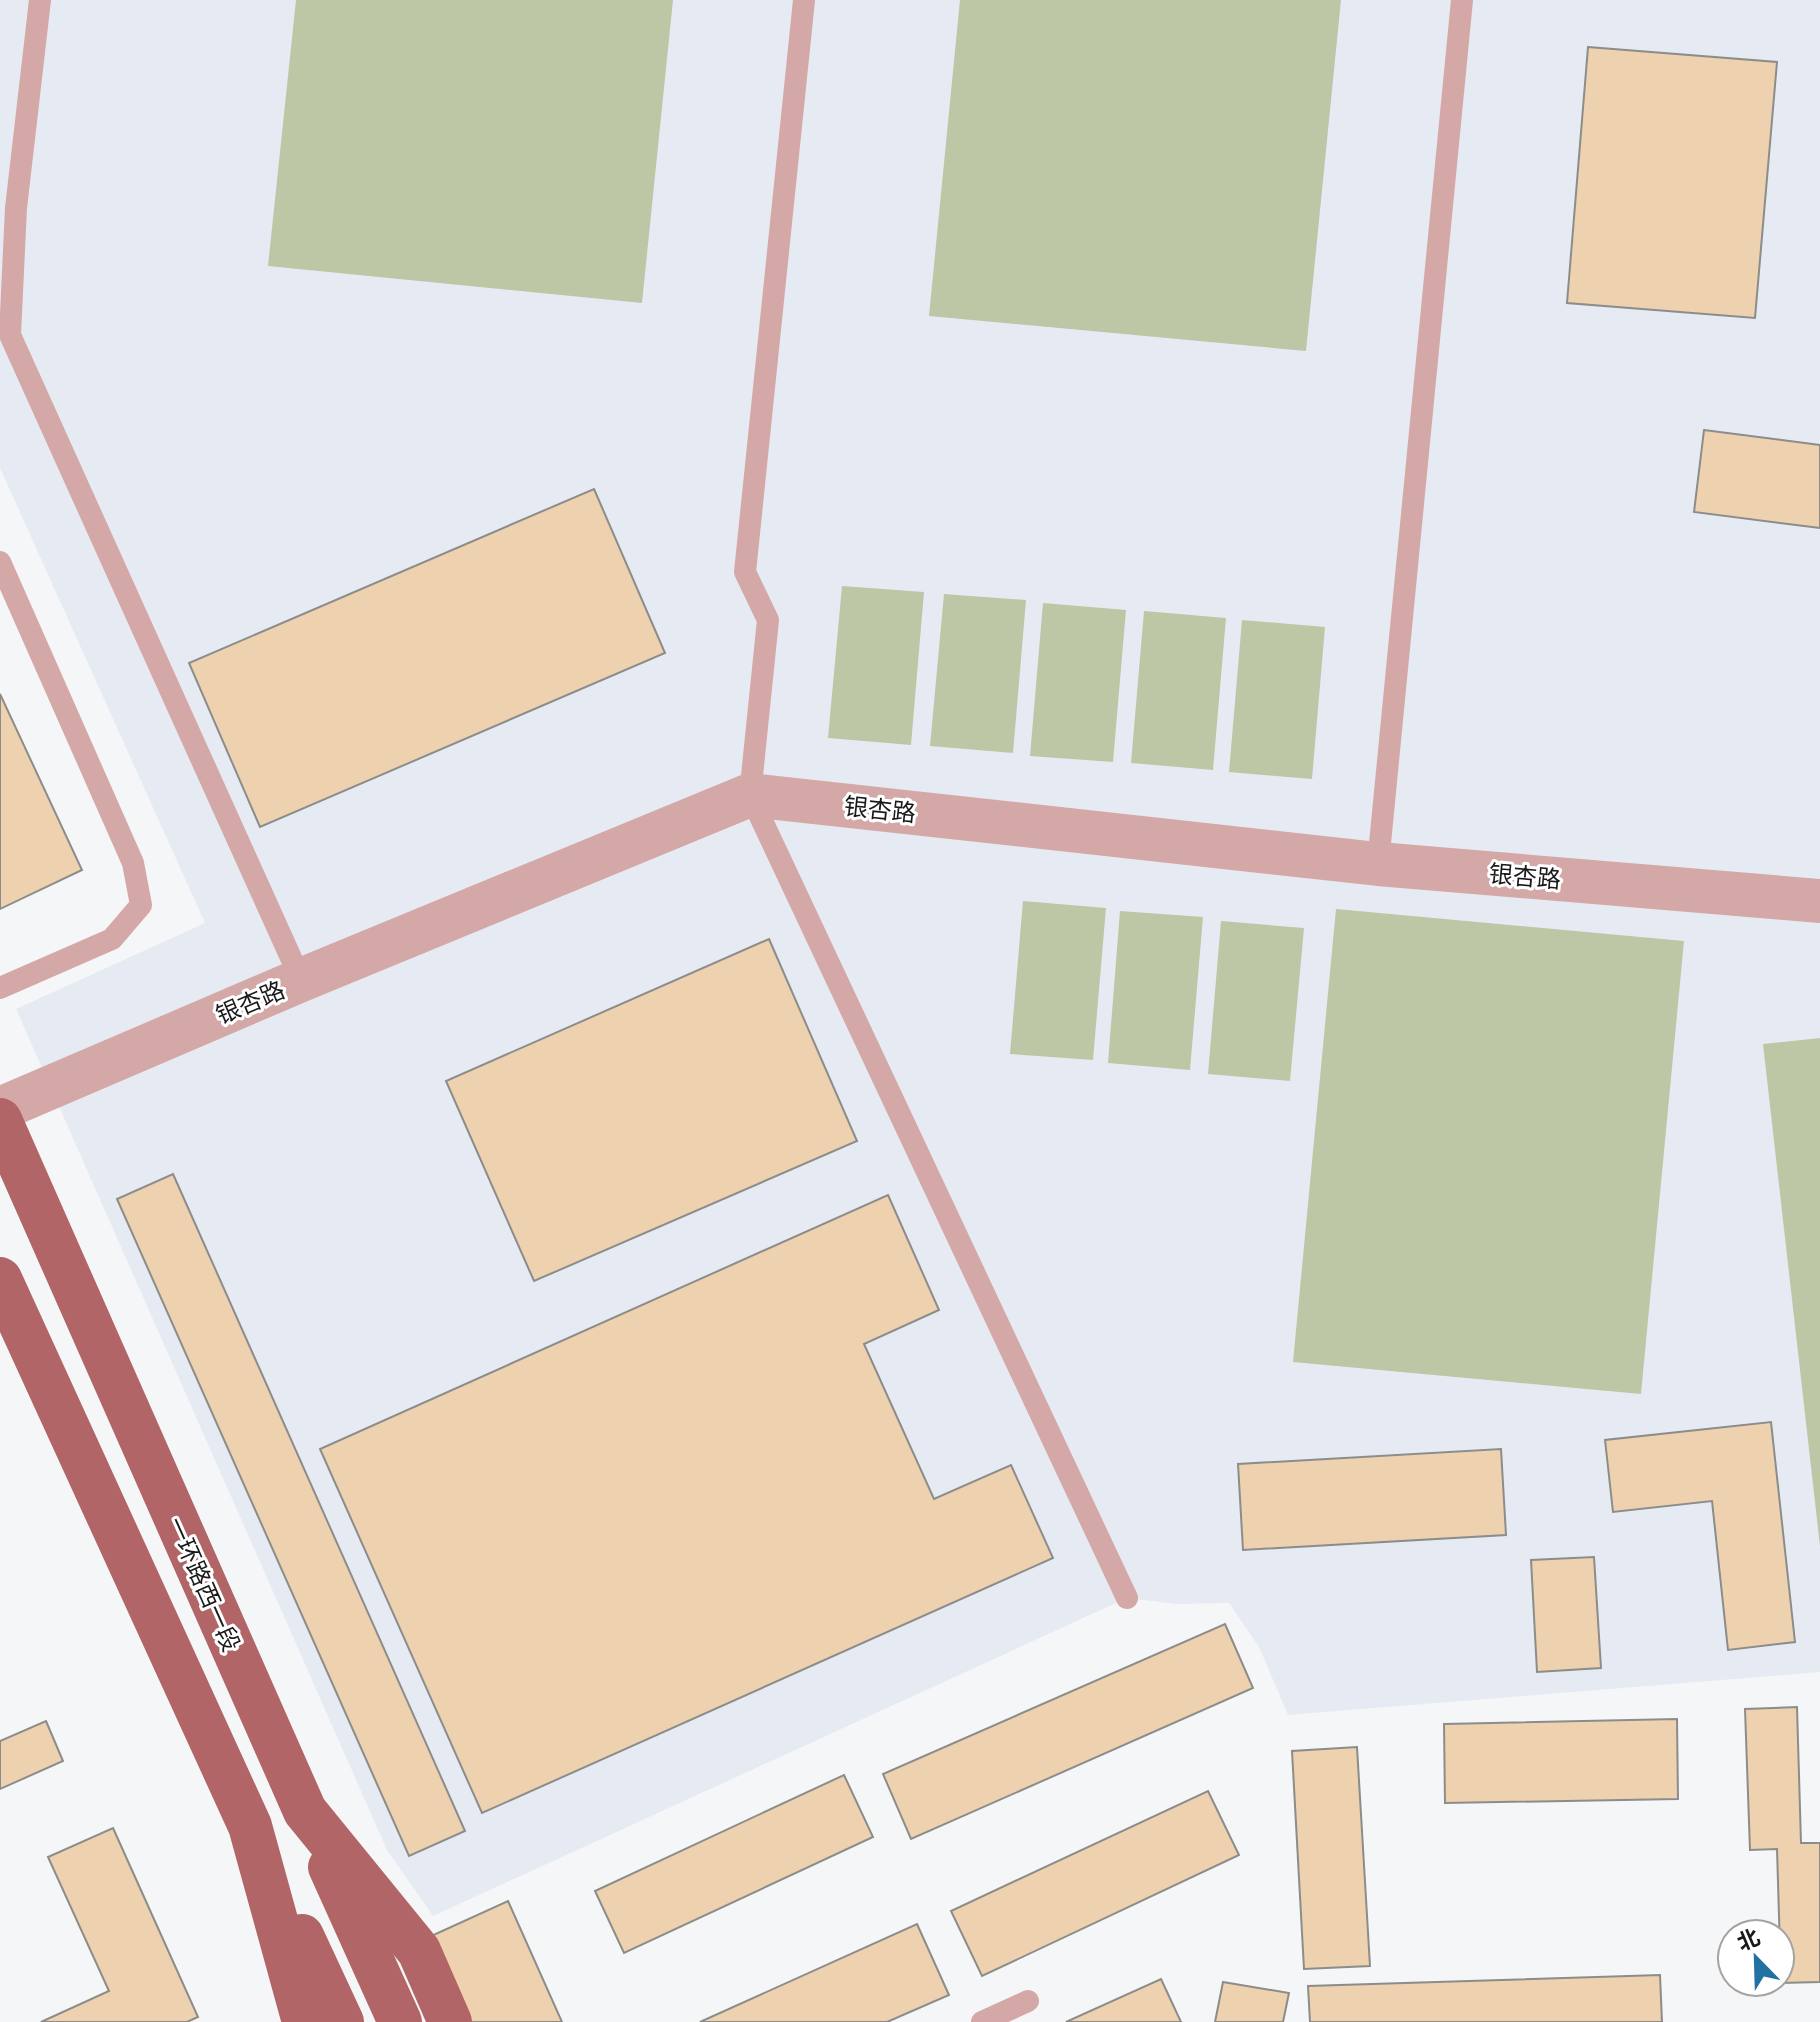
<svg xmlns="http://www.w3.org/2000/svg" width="1820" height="2022" font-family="Quicksand,'Noto Sans SC',sans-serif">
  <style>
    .built { fill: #e6ebf3 }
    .green { fill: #bdc7a6 }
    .building { fill: #eed1ae; stroke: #8c8c8b; stroke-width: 2 }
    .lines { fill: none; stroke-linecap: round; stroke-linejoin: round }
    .service { stroke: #d5a8a8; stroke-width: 22 }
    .minor { stroke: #d5a8a8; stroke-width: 44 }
    .primary { stroke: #b26567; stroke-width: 44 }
    .labels { text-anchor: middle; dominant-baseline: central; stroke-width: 6; stroke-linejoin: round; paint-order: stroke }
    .street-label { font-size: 24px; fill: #191919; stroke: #fff }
  </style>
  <rect width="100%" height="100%" fill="#f5f6f7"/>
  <path class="built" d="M 0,0 L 1820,0 L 1820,1672 L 1288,1715 L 1259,1647 L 1229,1603 L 1177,1604 L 1127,1598 L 433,1916 L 387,1850 L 16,1009 L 205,923 L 0,468 Z"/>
  <g class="green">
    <path d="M 296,0 L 673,0 L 642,303 L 268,266 Z"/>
    <path d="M 960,0 L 1341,0 L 1306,351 L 929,316 Z"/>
    <path d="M 842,586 L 924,592 L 911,745 L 828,738 Z"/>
    <path d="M 944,594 L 1026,600 L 1013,753 L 930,746 Z"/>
    <path d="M 1043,603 L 1126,610 L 1113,762 L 1030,756 Z"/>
    <path d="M 1144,611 L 1226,618 L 1213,770 L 1131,763 Z"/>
    <path d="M 1242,620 L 1325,627 L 1312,779 L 1229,772 Z"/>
    <path d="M 1023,901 L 1106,908 L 1093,1060 L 1010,1054 Z"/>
    <path d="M 1336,909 L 1684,941 L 1641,1394 L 1293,1362 Z"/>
    <path d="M 1120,911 L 1203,917 L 1190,1070 L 1108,1063 Z"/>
    <path d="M 1221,921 L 1304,928 L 1290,1081 L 1208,1074 Z"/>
    <path d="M 1820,1038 L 1820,1546 L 1763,1044 Z"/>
  </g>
  <g class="building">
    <path d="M 1588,47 L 1777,62 L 1755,318 L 1567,303 Z"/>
    <path d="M 1704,430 L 1820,445 L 1820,528 L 1694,512 Z"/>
    <path d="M 594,489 L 665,653 L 260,827 L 189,663 Z"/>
    <path d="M 0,694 L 82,870 L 0,909 Z"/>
    <path d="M 769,939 L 857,1141 L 534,1281 L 446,1081 Z"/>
    <path d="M 173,1174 L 465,1831 L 409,1856 L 117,1199 Z"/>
    <path d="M 888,1195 L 939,1310 L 864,1344 L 934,1499 L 1011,1465 L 1053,1558 L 482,1813 L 320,1449 Z"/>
    <path d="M 1771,1422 L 1795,1642 L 1728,1650 L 1712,1501 L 1613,1512 L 1605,1440 Z"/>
    <path d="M 1501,1449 L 1506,1535 L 1243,1550 L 1238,1464 Z"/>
    <path d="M 1594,1557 L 1601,1668 L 1537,1672 L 1531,1560 Z"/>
    <path d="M 1225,1624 L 1253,1688 L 911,1839 L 883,1774 Z"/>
    <path d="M 1797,1707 L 1801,1843 L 1820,1843 L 1820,1982 L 1781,1983 L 1777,1849 L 1750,1850 L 1745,1709 Z"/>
    <path d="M 1677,1719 L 1678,1799 L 1445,1803 L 1444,1724 Z"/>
    <path d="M 46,1721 L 63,1761 L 0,1789 L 0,1741 Z"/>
    <path d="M 1357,1747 L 1370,1966 L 1304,1969 L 1292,1751 Z"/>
    <path d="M 844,1775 L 873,1837 L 624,1953 L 595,1891 Z"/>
    <path d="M 1208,1791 L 1239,1855 L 982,1976 L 951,1911 Z"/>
    <path d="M 113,1828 L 198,2017 L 187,2022 L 41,2022 L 109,1991 L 48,1857 Z"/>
    <path d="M 508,1901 L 562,2022 L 467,2022 L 429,1937 Z"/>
    <path d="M 917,1924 L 949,1995 L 887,2022 L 700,2022 Z"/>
    <path d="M 1660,1975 L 1662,2022 L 1310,2022 L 1308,1986 Z"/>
    <path d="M 1161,1979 L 1181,2022 L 1066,2022 Z"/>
    <path d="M 1223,1982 L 1289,1993 L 1283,2022 L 1215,2022 Z"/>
  </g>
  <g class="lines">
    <g class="service">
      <path d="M 40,0 L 16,208 L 10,335 L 301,980"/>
      <path d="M 804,0 L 745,572 L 768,620 L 750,795 L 1127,1598"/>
      <path d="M 0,562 L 133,863 L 141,905 L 112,939 L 0,988"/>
      <path d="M 1378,864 L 1462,0"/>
      <path d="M 982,2022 L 1028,2001"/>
    </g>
    <path class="minor" d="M 0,1109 L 301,980 L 750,795 L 1378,864 L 1820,901"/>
    <g class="primary">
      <path d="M 0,1120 L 305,1811 L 419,1951 L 450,2022"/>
      <path d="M 0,1279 L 250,1826 L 304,2022"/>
      <path d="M 330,1867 L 400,2022"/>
      <path d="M 302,1936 L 342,2022"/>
    </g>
  </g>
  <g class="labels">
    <g class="street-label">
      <text transform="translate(880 809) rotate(6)">银杏路</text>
      <text transform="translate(1525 876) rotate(5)">银杏路</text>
      <text transform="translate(250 1002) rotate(-23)">银杏路</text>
      <text transform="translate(204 1584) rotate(66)">一环路西一段</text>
    </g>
  </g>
  <g transform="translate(1756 1958) rotate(337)"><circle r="38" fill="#ffffff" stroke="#a3a3a3" stroke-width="2"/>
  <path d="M0-6L14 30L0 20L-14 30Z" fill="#2171a2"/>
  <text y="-12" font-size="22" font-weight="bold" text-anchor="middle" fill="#191919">北</text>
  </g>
</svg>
